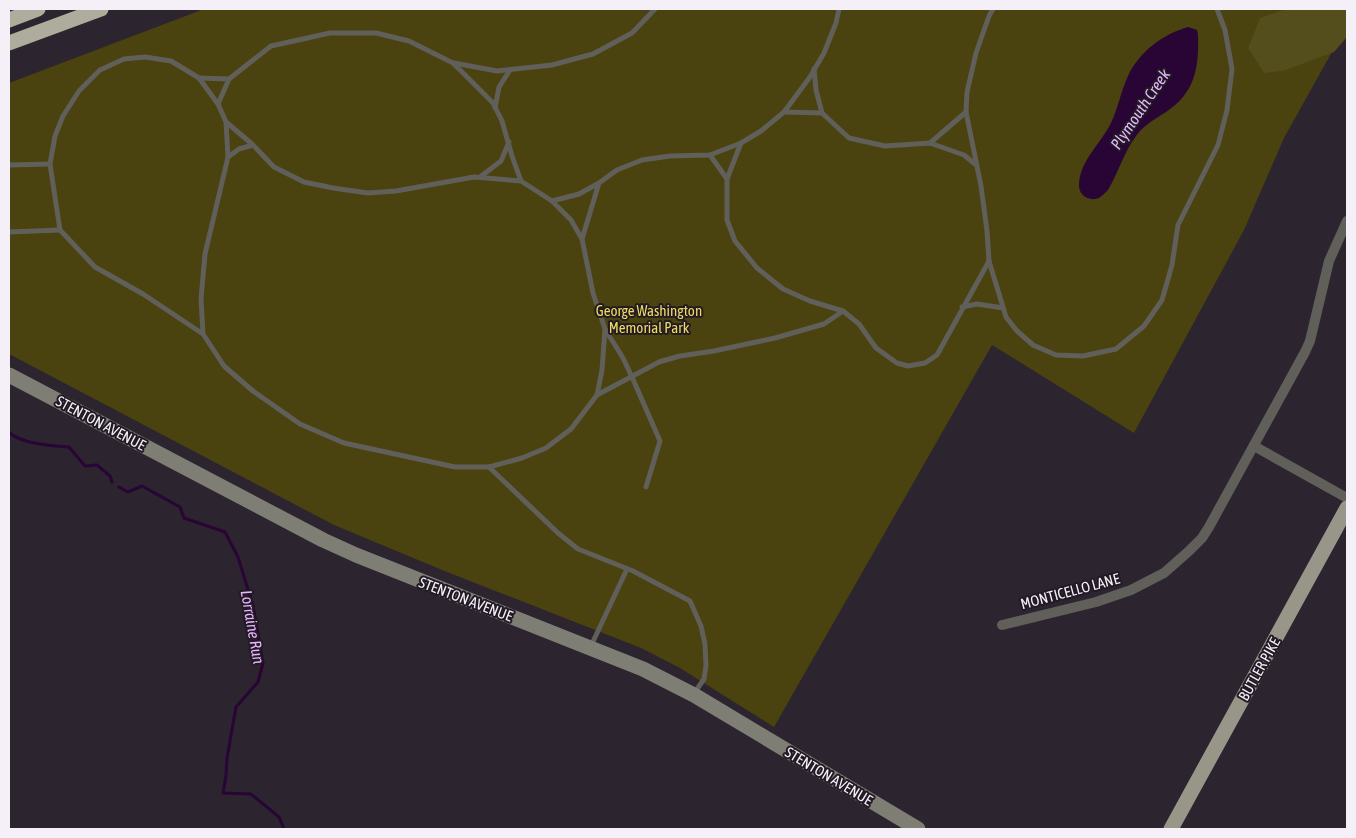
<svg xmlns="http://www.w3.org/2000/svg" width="1356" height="838" font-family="'Asap Condensed',sans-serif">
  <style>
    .green { fill: #4a420f }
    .forest { fill: #544d1c }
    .water { fill: #280534 }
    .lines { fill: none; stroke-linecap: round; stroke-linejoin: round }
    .stream { stroke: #280534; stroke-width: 3 }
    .lane { stroke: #605f59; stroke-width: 5 }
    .street { stroke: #605f59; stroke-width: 10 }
    .secondary { stroke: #7f7e74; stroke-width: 15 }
    .primary { stroke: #989689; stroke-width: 15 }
    .highway { stroke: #aeac9c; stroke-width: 15 }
    .labels { text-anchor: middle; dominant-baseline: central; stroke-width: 4; stroke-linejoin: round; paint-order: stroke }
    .park-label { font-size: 15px; fill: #eedb60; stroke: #221b25 }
    .street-label { font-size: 15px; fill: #f5f0f7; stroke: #221b25 }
    .water-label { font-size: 16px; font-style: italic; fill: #e9b4fe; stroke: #221b25 }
  </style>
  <rect width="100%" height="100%" fill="#2c242f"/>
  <path class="green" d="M 204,9 L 1347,9 L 1347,25 L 1284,138 L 1244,230 L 1134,433 L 992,345 L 774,727 L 680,668 L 641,648 L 442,570 L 334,525 L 9,354 L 9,83 Z"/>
  <path class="forest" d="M 1286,9 L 1347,9 L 1347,37 L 1334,52 L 1283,71 L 1264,73 L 1248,48 L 1260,18 Z"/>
  <path class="water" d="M 1188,27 L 1197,30 L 1198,35 C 1199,68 1195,93 1166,112 C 1155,119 1144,125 1136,136 C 1124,152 1118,173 1108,190 C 1105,193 1102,196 1099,198 C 1089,202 1078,195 1079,184 C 1080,161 1101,143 1111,123 C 1118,108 1121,91 1128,76 C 1139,52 1163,34 1188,27 Z"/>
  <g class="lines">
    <g class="stream">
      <path d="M 9,432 C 20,444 53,446 69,447 L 85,466 L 97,465 L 110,476 L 112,482"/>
      <path d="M 119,487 L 128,492 L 142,486 L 180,507 L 184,518 L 225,532 L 238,557 L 253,606 L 263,663 L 258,682 L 236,707 L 227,758 L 226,776 L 223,793 L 251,794 L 279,817 L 284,829"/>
    </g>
    <g class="lane">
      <path d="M 839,9 L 836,23 L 824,53 L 810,77 L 784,112 L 761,131 L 741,143 L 727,179 L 727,220 L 735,241 L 757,268 L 783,289 L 810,301 L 843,311"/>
      <path d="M 454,63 L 497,71 L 552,65 L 593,54 L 632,33 L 655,9"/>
      <path d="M 814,69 L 816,90 L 822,113"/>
      <path d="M 199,78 L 229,79"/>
      <path d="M 495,108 L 499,87 L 510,70"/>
      <path d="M 784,112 L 822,113 L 849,138 L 885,146 L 930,143 L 964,155 L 975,164"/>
      <path d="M 226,122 L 228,157 L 205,254 L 201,299 L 203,334 L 224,366 L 253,391 L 300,424 L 344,443 L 455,467 L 489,467 L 522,458 L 546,448 L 571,429 L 597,395 L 602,370 L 605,329 L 593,293 L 582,239 L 571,220 L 552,201 L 521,181 L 474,177 L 396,191 L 368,193 L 333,188 L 304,182 L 274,167 L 252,144 L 226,122 L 218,104 L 229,79 L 271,46 L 330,33 L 376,33 L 409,41 L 453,63 L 493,103 L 502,121 L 512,156 L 521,181"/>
      <path d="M 930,143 L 966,112"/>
      <path d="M 710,155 L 727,179"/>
      <path d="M 228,157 L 239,149 L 253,145"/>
      <path d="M 9,165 L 50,164"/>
      <path d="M 480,177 L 501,161 L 509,142"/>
      <path d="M 552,201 L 579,194 L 599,183 L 617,170 L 642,160 L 670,156 L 710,155 L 741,143"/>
      <path d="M 9,232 L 60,230"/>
      <path d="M 582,239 L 599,183"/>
      <path d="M 989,261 L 1006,317 L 1017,331 L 1033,345 L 1056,355 L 1083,356 L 1116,349 L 1144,326 L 1162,300 L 1172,265 L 1178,225 L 1218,145 L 1227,110 L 1232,69 L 1225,30 L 1217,9"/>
      <path d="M 962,307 L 977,304 L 1003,308"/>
      <path d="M 605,329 L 623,358 L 632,377 L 660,441 L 646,487"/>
      <path d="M 203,334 L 143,294 L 95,267 L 60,230 L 50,164 L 55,136 L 63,116 L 79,91 L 100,70 L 124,59 L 145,57 L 171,61 L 199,78 L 218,104"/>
      <path d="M 597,395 L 659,362 L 680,356 L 714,351 L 775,338 L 824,324 L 843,311 L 859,324 L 876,348 L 897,363 L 908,366 L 925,363 L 937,355 L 989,261 L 987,231 L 981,186 L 966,112 L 967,92 L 976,53 L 989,16 L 993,9"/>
      <path d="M 489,467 L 558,533 L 578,549 L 633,571 L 690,601 L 701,626 L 705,644 L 706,666 L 704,679 L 695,692"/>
      <path d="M 591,646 L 627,569"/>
    </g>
    <g class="street">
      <path d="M 1254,446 L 1347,498"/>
      <path d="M 1002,625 L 1096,602 L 1131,590 L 1164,573 L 1189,551 L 1202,538 L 1209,527 L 1305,352 L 1310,341 L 1329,261 L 1347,221"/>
    </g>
    <path class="secondary" d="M 9,375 L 323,540 L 356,555 L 643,669 L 694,695 L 918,829"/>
    <path class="primary" d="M 1171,829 L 1347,508"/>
    <g class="highway">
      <path d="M 9,20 L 38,9"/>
      <path d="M 9,43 L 101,9"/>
    </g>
  </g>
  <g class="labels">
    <g class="park-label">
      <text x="649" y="310">George Washington<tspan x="649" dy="17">Memorial Park</tspan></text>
    </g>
    <g class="street-label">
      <text transform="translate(101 423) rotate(28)">STENTON AVENUE</text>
      <text transform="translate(1070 591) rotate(-15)">MONTICELLO LANE</text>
      <text transform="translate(466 599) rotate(21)">STENTON AVENUE</text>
      <text transform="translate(1259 669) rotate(-61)">BUTLER PIKE</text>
      <text transform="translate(829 776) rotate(31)">STENTON AVENUE</text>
    </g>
    <g class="water-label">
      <text transform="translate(1140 109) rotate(-56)">Plymouth Creek</text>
      <text transform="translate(253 627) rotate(80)">Lorraine Run</text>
    </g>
  </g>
  <rect width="1356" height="838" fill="none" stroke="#f5f0f7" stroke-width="20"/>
</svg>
